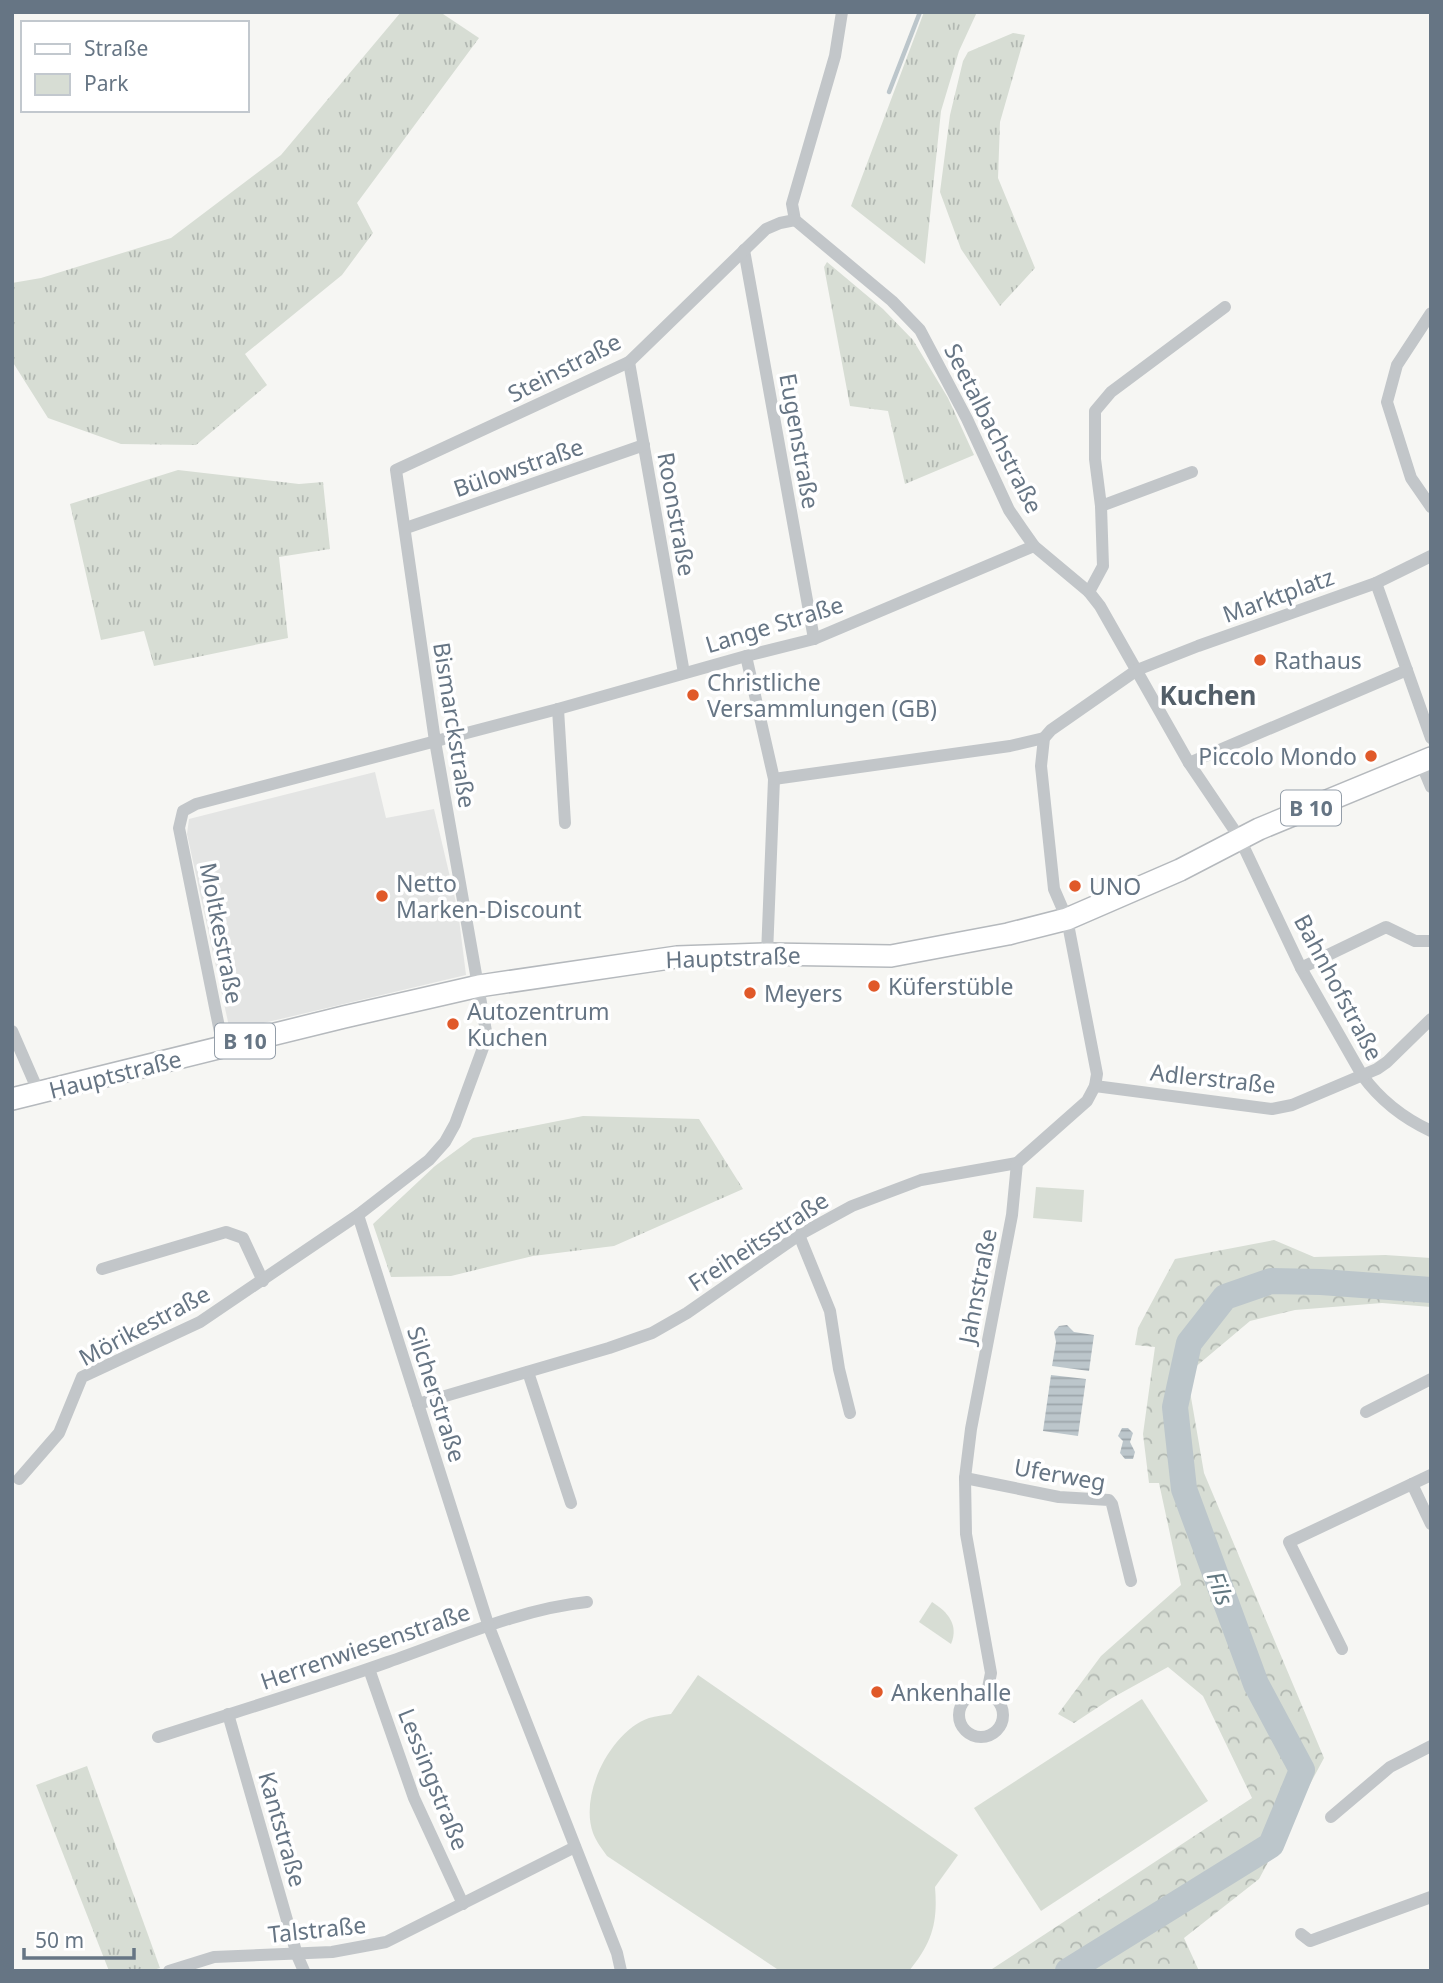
<svg xmlns="http://www.w3.org/2000/svg" width="1443" height="1983" font-family="'Noto Sans',sans-serif">
  <style>
    .built { fill: #e4e5e4 }
    .grass { fill: url(#grass-tufts) }
    .forest { fill: url(#forest-crowns) }
    .park { fill: #d7ddd4 }
    .water { fill: url(#water-rules) }
    .lines { fill: none; stroke-linecap: round; stroke-linejoin: round }
    .stream { stroke: #bcc6cb; stroke-width: 4.5 }
    .river { stroke: #bcc6cb; stroke-width: 26 }
    .primary-casing { stroke: #b5b9bd; stroke-width: 24 }
    .minor { stroke: #c2c6c9; stroke-width: 12 }
    .primary { stroke: #fff; stroke-width: 21 }
    .poi-dot { fill: #e05929; stroke: #fff; stroke-width: 2.5 }
    .labels { text-anchor: middle; dominant-baseline: central; stroke-width: 7; stroke-linejoin: round; paint-order: stroke }
    .shield { fill: #fff; stroke: #949ea9; stroke-width: 2 }
    .shield-label { font-size: 21px; font-weight: bold; fill: #667584 }
    .street-label { font-size: 23px; fill: #667584; stroke: #fff }
    .poi-label { font-size: 23px; fill: #667584; stroke: #fff; text-anchor: start }
    .water-label { font-size: 24px; font-style: italic; fill: #617780; stroke: #fff }
    .quarter-label { font-size: 26px; font-weight: bold; fill: #535f69; stroke: #fff }
  </style>
  <defs>
    <pattern id="grass-tufts" width="24" height="20" patternUnits="userSpaceOnUse" patternTransform="scale(1.75)"><rect width="24" height="20" fill="#d7ddd4"/><path d="M3 7l-1-3M5 7V3M7 7l1-3M15 17l-1-3M17 17v-4M19 17l1-3" fill="none" stroke="#b2b8b2"/></pattern>
    <pattern id="forest-crowns" width="20" height="18" patternUnits="userSpaceOnUse" patternTransform="scale(1.75)"><rect width="20" height="18" fill="#d7ddd4"/><path d="M2 6a3 3 0 1 1 6 0M12 15a3 3 0 1 1 6 0" fill="none" stroke="#b2b8b2"/></pattern>
    <pattern id="water-rules" width="6" height="5" patternUnits="userSpaceOnUse" patternTransform="scale(1.75)"><rect width="6" height="5" fill="#bcc6cb"/><path d="M0 2.5h6" fill="none" stroke="#9da5aa"/></pattern>
  </defs>
  <rect width="100%" height="100%" fill="#f6f6f3"/>
  <path class="built" d="M 375,772 L 386,818 L 434,809 L 458,911 L 466,975 L 230,1031 L 187,834 L 189,819 Z"/>
  <g class="grass">
    <path d="M 401,12 L 440,12 L 479,38 L 357,203 L 373,233 L 342,275 L 245,354 L 267,385 L 196,445 L 121,444 L 48,418 L 12,361 L 12,283 L 41,278 L 171,238 L 281,155 Z"/>
    <path d="M 924,12 L 977,12 L 959,51 L 941,111 L 925,264 L 851,206 Z"/>
    <path d="M 1013,33 L 1025,35 L 1000,122 L 998,178 L 1035,268 L 1000,306 L 961,249 L 940,192 L 950,115 L 963,61 L 968,52 Z"/>
    <path d="M 827,262 L 883,309 L 913,340 L 948,398 L 974,455 L 905,484 L 888,411 L 850,406 L 824,267 Z"/>
    <path d="M 178,470 L 299,484 L 323,482 L 330,549 L 279,557 L 288,638 L 154,666 L 144,631 L 101,640 L 70,504 Z"/>
    <path d="M 583,1116 L 699,1119 L 743,1189 L 614,1246 L 533,1256 L 451,1276 L 391,1277 L 373,1224 L 435,1166 L 473,1138 Z"/>
    <path d="M 87,1766 L 160,1968 L 150,1971 L 109,1971 L 36,1785 Z"/>
  </g>
  <path class="forest" d="M 1274,1240 L 1314,1257 L 1385,1255 L 1431,1258 L 1431,1307 L 1382,1303 L 1295,1310 L 1250,1321 L 1187,1374 L 1204,1473 L 1324,1758 L 1259,1879 L 1184,1938 L 1199,1971 L 989,1971 L 1252,1798 L 1203,1696 L 1168,1667 L 1112,1698 L 1074,1723 L 1058,1714 L 1101,1656 L 1181,1585 L 1159,1483 L 1149,1483 L 1143,1434 L 1155,1347 L 1135,1345 L 1138,1328 L 1175,1259 Z"/>
  <g class="park">
    <path d="M 1036,1187 L 1084,1190 L 1082,1222 L 1033,1218 Z"/>
    <path d="M 932,1602 C 948,1612 959,1625 951,1644 L 919,1622 Z"/>
    <path d="M 698,1675 L 958,1855 L 935,1887 C 938,1923 932,1943 909,1971 L 780,1971 L 607,1856 C 602,1849 596,1841 593,1833 C 579,1794 611,1731 649,1718 C 656,1716 664,1715 671,1714 Z"/>
    <path d="M 1142,1699 L 1208,1801 L 1041,1911 L 974,1808 Z"/>
  </g>
  <g class="water">
    <path d="M 1067,1325 L 1074,1332 L 1094,1335 L 1089,1371 L 1052,1366 L 1056,1342 L 1054,1332 L 1059,1326 Z"/>
    <path d="M 1051,1375 L 1086,1379 L 1078,1436 L 1043,1431 Z"/>
    <path d="M 1122,1428 L 1128,1428 L 1133,1433 L 1130,1442 L 1135,1452 L 1133,1459 L 1125,1459 L 1120,1453 L 1123,1441 L 1118,1436 Z"/>
  </g>
  <g class="lines">
    <path class="stream" d="M 889,92 L 920,12"/>
    <path class="river" d="M 1068,1971 L 1271,1845 L 1302,1770 L 1256,1684 L 1184,1489 L 1175,1407 L 1189,1343 L 1225,1297 L 1271,1281 L 1321,1282 L 1431,1290"/>
    <g class="primary-casing">
      <path id="primary" d="M 12,1099 L 344,1017 L 479,986 L 677,957 L 767,954 L 891,956 L 1008,934 L 1067,919 L 1180,870 L 1259,829 L 1431,758"/>
    </g>
    <g class="minor">
      <path d="M 842,12 L 835,56 L 792,204 L 795,220 L 892,301 L 920,330 L 967,419 L 1009,510 L 1022,529 L 1034,546 L 1089,592 L 1100,606 L 1189,763 L 1239,837 L 1301,968 L 1362,1075 C 1380,1100 1403,1118 1431,1131"/>
      <path d="M 744,250 L 814,639"/>
      <path d="M 1431,313 L 1397,365 L 1387,402 L 1411,478 L 1431,507"/>
      <path d="M 629,362 L 684,673"/>
      <path d="M 1101,506 L 1192,472"/>
      <path d="M 406,528 L 644,445"/>
      <path d="M 1376,583 L 1431,738"/>
      <path d="M 1089,592 L 1103,566 L 1101,506 L 1095,459 L 1095,411 L 1111,392 L 1225,307"/>
      <path d="M 746,656 L 774,779 L 767,954"/>
      <path d="M 558,709 L 565,823"/>
      <path d="M 1189,763 L 1407,670"/>
      <path d="M 1421,763 L 1431,787"/>
      <path d="M 774,779 L 1010,746 L 1044,738"/>
      <path d="M 1301,968 L 1386,927 L 1415,941 L 1431,941"/>
      <path d="M 12,1031 L 39,1093"/>
      <path d="M 223,1047 L 179,828 L 183,811 L 196,804 L 558,709 L 746,656 L 814,639 L 1034,546"/>
      <path d="M 1095,1086 L 1272,1109 L 1292,1105 L 1377,1069 L 1387,1062 L 1431,1019"/>
      <path d="M 799,1235 L 830,1311 L 839,1369 L 850,1413"/>
      <path d="M 102,1269 L 226,1232 L 243,1238 L 263,1281"/>
      <path d="M 528,1372 L 571,1503"/>
      <path d="M 418,1404 L 609,1348 L 652,1333 L 687,1313 L 799,1235 L 852,1206 L 921,1180 L 1017,1163"/>
      <path d="M 1366,1412 L 1431,1379"/>
      <path d="M 965,1478 L 1059,1497 L 1109,1500 L 1112,1504 L 1131,1581"/>
      <path d="M 19,1479 L 59,1433 L 82,1377 L 200,1322 L 358,1215"/>
      <path d="M 1412,1484 L 1431,1524"/>
      <path d="M 1342,1649 L 1289,1542 L 1431,1475"/>
      <path d="M 369,1669 L 414,1798 L 463,1904"/>
      <circle cx="981" cy="1715" r="22"/>
      <path d="M 987,1693 L 991,1673 L 966,1534 L 965,1478 L 971,1429 L 1012,1215 L 1017,1163 L 1087,1101 L 1095,1086 L 1097,1074 L 1067,919 L 1054,889 L 1041,766 L 1044,738 L 1051,730 L 1137,670 L 1198,646 L 1376,583 L 1431,556"/>
      <path d="M 228,1714 L 297,1955 L 304,1971"/>
      <path d="M 158,1737 C 235,1712 312,1689 388,1662 C 452,1640 519,1609 587,1602"/>
      <path d="M 1331,1817 L 1390,1767 L 1431,1746"/>
      <path d="M 1301,1934 L 1310,1941 L 1431,1897"/>
      <path d="M 169,1971 L 214,1957 L 332,1952 L 386,1942 L 575,1847"/>
      <path d="M 621,1971 L 617,1953 L 489,1627 L 358,1215 L 429,1160 L 445,1142 L 455,1124 L 487,1037 L 435,741 L 396,470 L 629,362 L 766,229 L 780,223 L 795,220"/>
    </g>
    <use href="#primary" class="primary"/>
  </g>
  <g class="poi-dot">
    <circle cx="1260" cy="660" r="7"/>
    <circle cx="693" cy="695" r="7"/>
    <circle cx="1371" cy="756" r="7"/>
    <circle cx="1075" cy="886" r="7"/>
    <circle cx="382" cy="896" r="7"/>
    <circle cx="874" cy="986" r="7"/>
    <circle cx="750" cy="993" r="7"/>
    <circle cx="453" cy="1024" r="7"/>
    <circle cx="877" cy="1692" r="7"/>
  </g>
  <g class="labels">
    <g class="shield">
      <rect x="1281" y="790.5" width="60" height="35" rx="5"/>
      <rect x="215" y="1023.5" width="60" height="35" rx="5"/>
    </g>
    <g class="shield-label">
      <text x="1311" y="808">B 10</text>
      <text x="245" y="1041">B 10</text>
    </g>
    <g class="street-label">
      <text transform="translate(564 367) rotate(-27)">Steinstraße</text>
      <text transform="translate(994 428) rotate(63)">Seetalbachstraße</text>
      <text transform="translate(800 441) rotate(80)">Eugenstraße</text>
      <text transform="translate(518 467) rotate(-19)">Bülowstraße</text>
      <text transform="translate(677 514) rotate(80)">Roonstraße</text>
      <text transform="translate(1278 595) rotate(-20)">Marktplatz</text>
      <text transform="translate(774 624) rotate(-17)">Lange Straße</text>
      <text transform="translate(455 725) rotate(81)">Bismarckstraße</text>
      <text transform="translate(222 933) rotate(79)">Moltkestraße</text>
      <text transform="translate(733 957) rotate(-2)">Hauptstraße</text>
      <text transform="translate(1339 987) rotate(62)">Bahnhofstraße</text>
      <text transform="translate(115 1074) rotate(-14)">Hauptstraße</text>
      <text transform="translate(1213 1078) rotate(6)">Adlerstraße</text>
      <text transform="translate(758 1241) rotate(-33)">Freiheitsstraße</text>
      <text transform="translate(977 1286) rotate(-79)">Jahnstraße</text>
      <text transform="translate(144 1325) rotate(-28)">Mörikestraße</text>
      <text transform="translate(437 1394) rotate(72)">Silcherstraße</text>
      <text transform="translate(1060 1474) rotate(10)">Uferweg</text>
      <text transform="translate(365 1646) rotate(-19)">Herrenwiesenstraße</text>
      <text transform="translate(434 1779) rotate(68)">Lessingstraße</text>
      <text transform="translate(283 1829) rotate(74)">Kantstraße</text>
      <text transform="translate(317 1929) rotate(-6)">Talstraße</text>
    </g>
    <g class="poi-label">
      <text x="1274" y="660">Rathaus</text>
      <text x="707" y="682">Christliche<tspan x="707" dy="26">Versammlungen (GB)</tspan></text>
      <text x="1357" y="756" text-anchor="end">Piccolo Mondo</text>
      <text x="396" y="883">Netto<tspan x="396" dy="26">Marken-Discount</tspan></text>
      <text x="1089" y="886">UNO</text>
      <text x="888" y="986">Küferstüble</text>
      <text x="764" y="993">Meyers</text>
      <text x="467" y="1011">Autozentrum<tspan x="467" dy="26">Kuchen</tspan></text>
      <text x="891" y="1692">Ankenhalle</text>
    </g>
    <g class="water-label">
      <text transform="translate(1221 1588) rotate(70)">Fils</text>
    </g>
    <g class="quarter-label">
      <text x="1208" y="695">Kuchen</text>
    </g>
  </g>
  <rect width="1443" height="1983" fill="none" stroke="#667584" stroke-width="28"/>
  <rect x="21" y="21" width="228" height="91" fill="#ffffff" stroke="#c2c8ce" stroke-width="2"/>
  <rect x="35" y="44" width="35" height="10" fill="#ffffff" stroke="#c2c8ce" stroke-width="2"/>
  <text x="84" y="56" font-size="21" fill="#667584">Straße</text>
  <rect x="35" y="74" width="35" height="21" fill="#d7ddd4" stroke="#c2c8ce" stroke-width="2"/>
  <text x="84" y="91" font-size="21" fill="#667584">Park</text>
  <path d="M24 1948v10h110v-10" fill="none" stroke="#667584" stroke-width="3.5"/>
  <text x="35" y="1948" font-size="21" fill="#667584" stroke="#ffffff" stroke-width="5" paint-order="stroke">50 m</text>
</svg>
